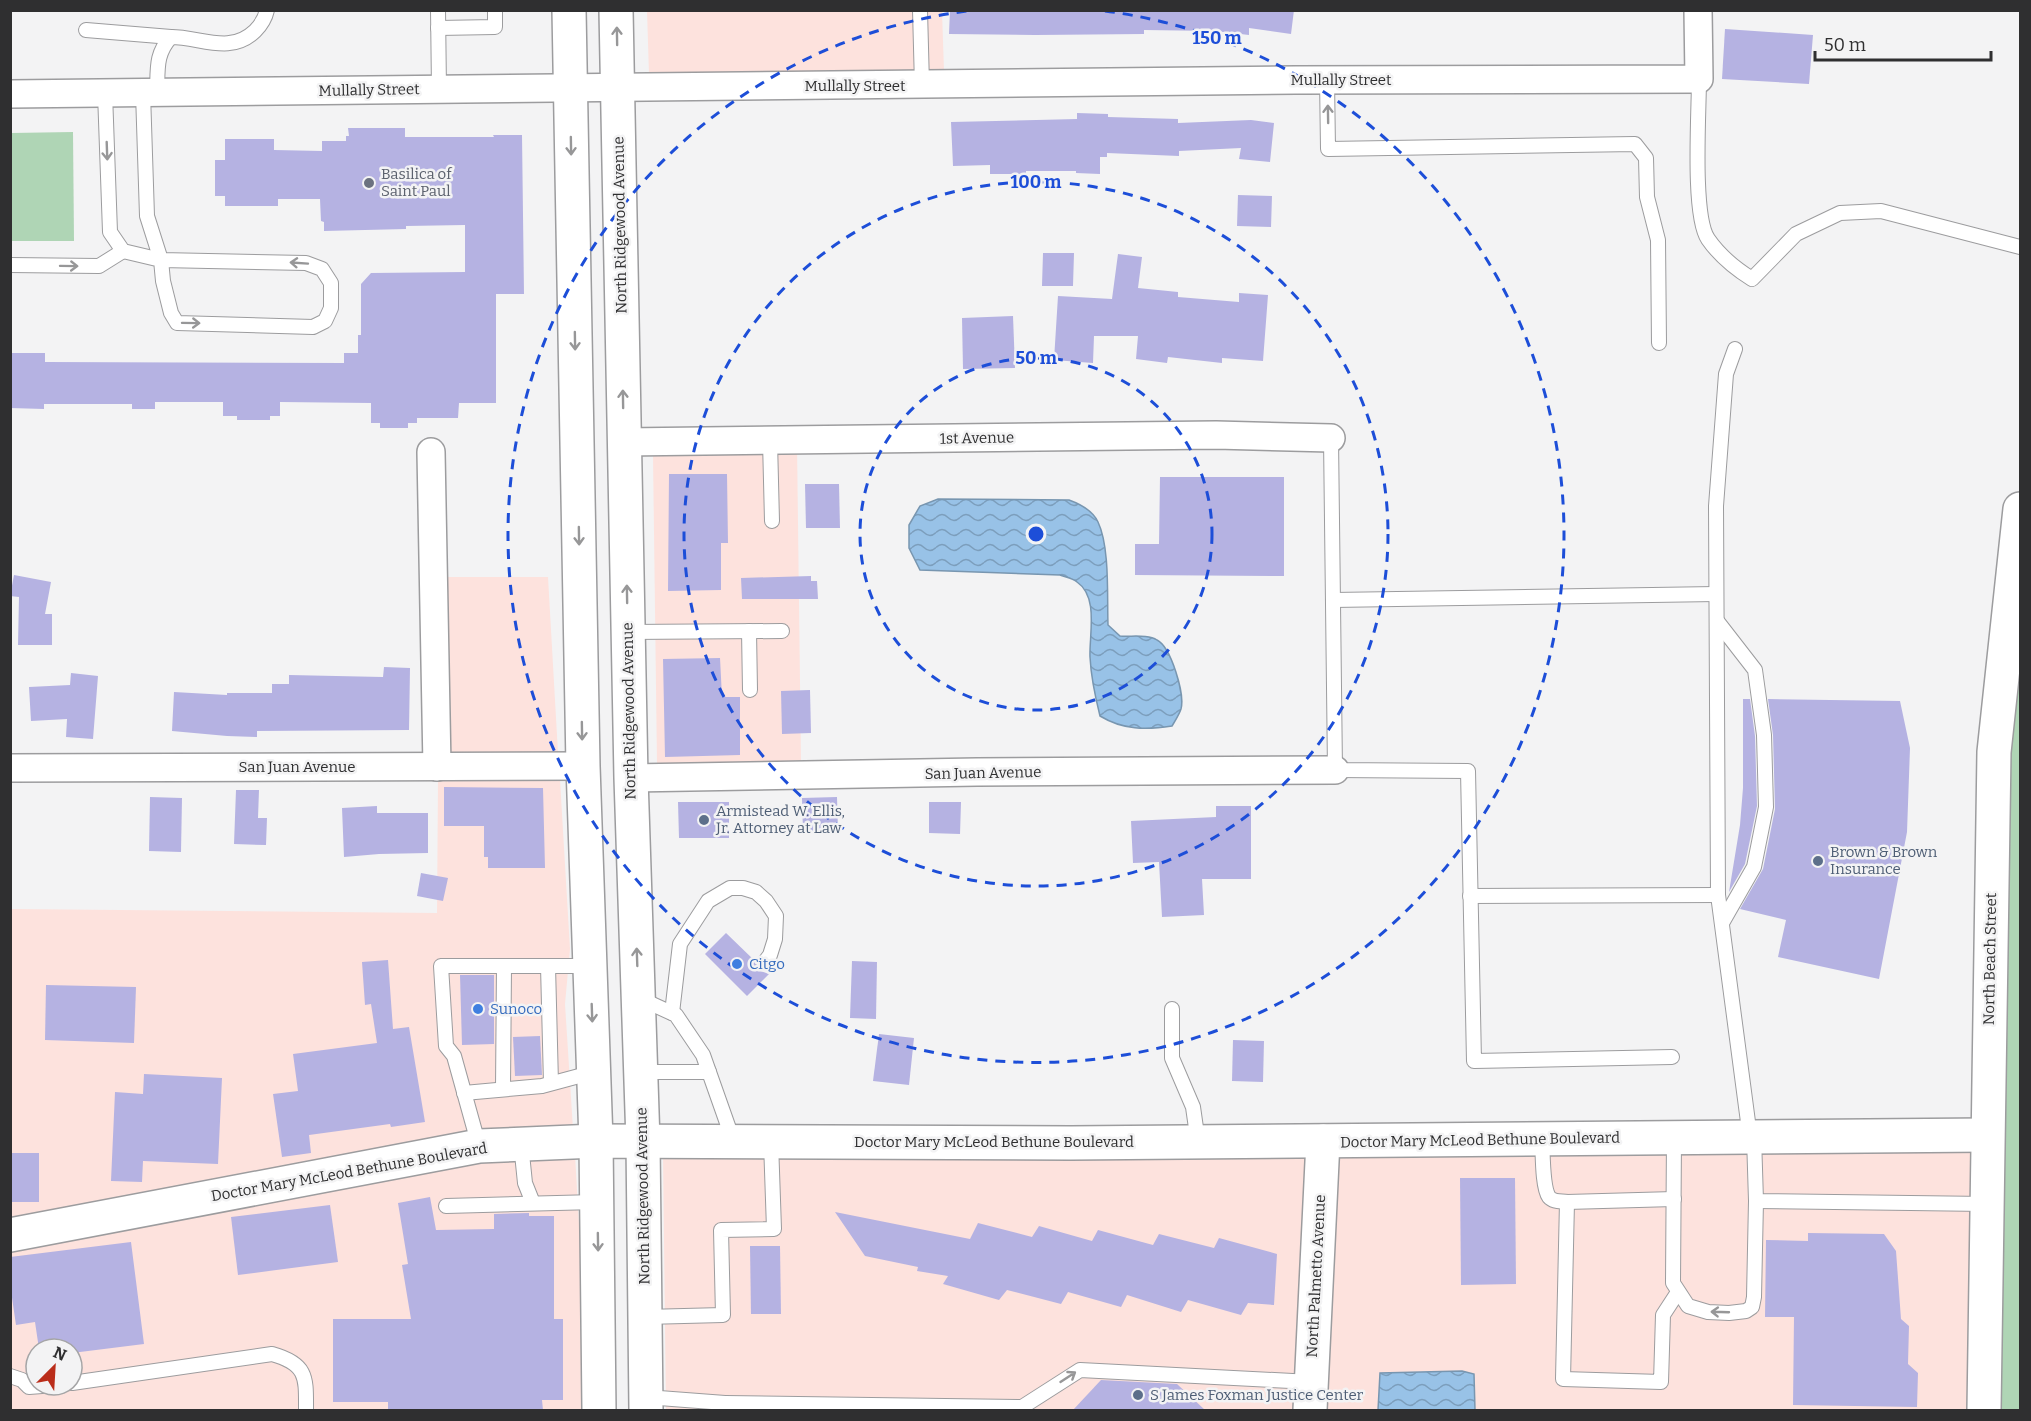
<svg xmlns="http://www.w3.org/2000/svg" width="2031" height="1421" font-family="Bitter,serif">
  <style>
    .commercial { fill: #fde2dd; fill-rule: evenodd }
    .green { fill: #afd5b5 }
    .water { fill: url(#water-waves); stroke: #7896b0; stroke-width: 1.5 }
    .building { fill: #b5b2e2 }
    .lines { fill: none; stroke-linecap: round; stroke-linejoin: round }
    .lane-casing { stroke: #9c9c9e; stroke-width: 16 }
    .street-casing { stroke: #9c9c9e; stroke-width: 30 }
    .secondary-casing { stroke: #9c9c9e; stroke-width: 36 }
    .primary-casing { stroke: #9c9c9e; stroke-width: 36 }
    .lane { stroke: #fff; stroke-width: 14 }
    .street { stroke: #fff; stroke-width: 27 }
    .secondary { stroke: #fff; stroke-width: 33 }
    .primary { stroke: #fff; stroke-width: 33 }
    .oneway { stroke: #979798 }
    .ring { fill: none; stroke: #1d4ed8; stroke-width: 3; stroke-dasharray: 10 8 }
    .worship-dot { fill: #6b7280; stroke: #f3f3f4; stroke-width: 2 }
    .service-dot { fill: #5c6f8a; stroke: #f3f3f4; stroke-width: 2 }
    .shop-dot { fill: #3f7fe0; stroke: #f3f3f4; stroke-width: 2 }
    .labels { text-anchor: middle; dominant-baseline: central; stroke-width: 5; stroke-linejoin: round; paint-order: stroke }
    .street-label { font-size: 15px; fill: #2f2f30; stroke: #f3f3f4 }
    .worship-label { font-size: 15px; fill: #5b616d; stroke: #f3f3f4; text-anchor: start }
    .service-label { font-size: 15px; fill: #4e5e75; stroke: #f3f3f4; text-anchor: start }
    .shop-label { font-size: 15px; fill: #366cbe; stroke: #f3f3f4; text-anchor: start }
    .centre { fill: #1d4ed8; stroke: #f3f3f4; stroke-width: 3 }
    .ring-label { font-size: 18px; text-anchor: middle; font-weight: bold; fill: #1d4ed8; stroke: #f3f3f4; stroke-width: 5; stroke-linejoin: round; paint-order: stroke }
  </style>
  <defs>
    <pattern id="water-waves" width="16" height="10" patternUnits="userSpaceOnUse" patternTransform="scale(1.5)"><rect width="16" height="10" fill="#98c2e7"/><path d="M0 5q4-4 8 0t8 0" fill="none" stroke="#7c9ebc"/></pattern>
  </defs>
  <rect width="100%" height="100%" fill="#f3f3f4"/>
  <g class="commercial">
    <path d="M 647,11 L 942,11 L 944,71 L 649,74 Z"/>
    <path d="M 797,443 L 801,762 L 657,764 L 653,455 Z"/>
    <path d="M 445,577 L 548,577 L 558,753 L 449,753 Z"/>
    <path d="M 438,780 L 560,780 L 570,949 L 565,1004 L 573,1129 L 11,1222 L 11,909 L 437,913 Z"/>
    <path d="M 1974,1148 L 1972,1410 L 1475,1410 L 1474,1374 L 1462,1371 L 1380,1373 L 1378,1410 L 1322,1410 L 1335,1154 Z"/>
    <path d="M 575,1155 L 586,1346 L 587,1410 L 11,1410 L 11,1249 L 479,1159 ZM 36,1349 L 72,1349 L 72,1385 L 36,1385 Z"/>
    <path d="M 663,1155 L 1310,1155 L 1297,1410 L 666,1410 Z"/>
  </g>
  <g class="green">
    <path d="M 73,132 L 74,241 L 11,241 L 11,133 Z"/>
    <path d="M 2020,509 L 2020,1410 L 1984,1410 L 1987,1135 Z"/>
  </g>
  <g class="water">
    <path d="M 938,499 L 1069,500 C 1080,504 1093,511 1098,522 C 1110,547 1107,597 1108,625 L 1120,636 C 1131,637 1148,634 1157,640 C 1171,647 1185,694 1181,709 C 1179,715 1175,721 1172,726 C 1146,730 1123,730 1100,716 C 1095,696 1091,677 1090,657 C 1089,635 1099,597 1077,582 C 1073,578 1065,577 1060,575 L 920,570 L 909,548 L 909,525 L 920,506 Z"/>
    <path d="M 1462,1371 L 1474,1374 L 1475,1410 L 1378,1410 L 1380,1373 Z"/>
  </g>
  <g class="building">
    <path d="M 950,10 L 1294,10 L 1291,34 L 1249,28 L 1249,35 L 1215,31 L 1144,30 L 1144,34 L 1035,35 L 949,34 Z"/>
    <path d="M 1725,29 L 1813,35 L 1809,84 L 1722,79 Z"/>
    <path d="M 1077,113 L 1108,114 L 1108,117 L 1178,119 L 1178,123 L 1251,120 L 1274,123 L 1270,162 L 1239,159 L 1241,148 L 1179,151 L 1179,156 L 1107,153 L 1107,157 L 1100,157 L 1100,174 L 1076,173 L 1076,171 L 1026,171 L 1026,174 L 990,174 L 990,165 L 953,166 L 951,122 L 1077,119 Z"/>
    <path d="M 348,128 L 405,128 L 405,137 L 494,137 L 493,135 L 522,135 L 524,294 L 496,294 L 496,403 L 459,403 L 458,418 L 417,418 L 417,423 L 408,423 L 408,428 L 380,428 L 380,423 L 371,423 L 371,403 L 280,402 L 280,416 L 270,416 L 270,420 L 237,420 L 237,416 L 223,416 L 223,402 L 155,402 L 155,409 L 132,409 L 132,404 L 44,404 L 44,409 L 10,408 L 10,353 L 45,353 L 45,362 L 344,363 L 344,353 L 358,353 L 358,335 L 361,335 L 361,284 L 371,273 L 465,272 L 465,225 L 406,226 L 406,229 L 324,231 L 324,222 L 321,221 L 320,199 L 278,199 L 278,206 L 225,206 L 225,196 L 215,196 L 215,160 L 225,160 L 225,139 L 274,139 L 274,150 L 322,151 L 322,141 L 346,141 L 346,136 L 349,136 Z"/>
    <path d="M 1238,195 L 1272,196 L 1271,227 L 1237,226 Z"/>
    <path d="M 1043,253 L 1074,253 L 1073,286 L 1042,286 Z"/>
    <path d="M 1118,254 L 1142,257 L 1138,288 L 1178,292 L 1178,297 L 1239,302 L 1239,293 L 1268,295 L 1263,361 L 1222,358 L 1222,363 L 1168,357 L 1167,363 L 1136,359 L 1138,336 L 1094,336 L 1093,363 L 1054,360 L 1058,296 L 1112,299 Z"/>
    <path d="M 1013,316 L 1015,368 L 963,369 L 962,318 Z"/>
    <path d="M 669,474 L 727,474 L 728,543 L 721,543 L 721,590 L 668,591 Z"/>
    <path d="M 1160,477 L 1284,477 L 1284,576 L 1135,575 L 1135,544 L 1159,544 Z"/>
    <path d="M 805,484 L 839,484 L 840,528 L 806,528 Z"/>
    <path d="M 14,575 L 51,582 L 45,614 L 52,614 L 52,645 L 18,645 L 19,597 L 10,596 Z"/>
    <path d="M 811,576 L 811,581 L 817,581 L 818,599 L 742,599 L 741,578 Z"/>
    <path d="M 720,658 L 722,697 L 740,697 L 740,755 L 665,757 L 663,659 Z"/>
    <path d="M 384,667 L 410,668 L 409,730 L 257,731 L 257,737 L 227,736 L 172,731 L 174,692 L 227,695 L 227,693 L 272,693 L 272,684 L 289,684 L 289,675 L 383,677 Z"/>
    <path d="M 71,673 L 98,676 L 93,739 L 66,737 L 67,719 L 31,721 L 29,687 L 70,685 Z"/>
    <path d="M 810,690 L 811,733 L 782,734 L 781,691 Z"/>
    <path d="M 1743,699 L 1750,699 L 1755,736 L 1757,806 L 1745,864 L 1729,892 L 1740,825 L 1743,788 Z"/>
    <path d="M 1768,699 L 1900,701 L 1910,748 L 1907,832 L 1879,979 L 1778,957 L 1786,920 L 1740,909 L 1763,869 L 1775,809 L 1773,735 Z"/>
    <path d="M 444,787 L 543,788 L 545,868 L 488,868 L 488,857 L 484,857 L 484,826 L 444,826 Z"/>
    <path d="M 236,790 L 259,790 L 258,818 L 267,818 L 266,845 L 234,844 Z"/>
    <path d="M 150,797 L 182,798 L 181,852 L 149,851 Z"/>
    <path d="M 837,797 L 838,832 L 803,833 L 802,798 Z"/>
    <path d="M 678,802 L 729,802 L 729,838 L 679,838 Z"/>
    <path d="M 929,802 L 961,802 L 960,834 L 929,833 Z"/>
    <path d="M 377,806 L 377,813 L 428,813 L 428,853 L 379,854 L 344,857 L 342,808 Z"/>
    <path d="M 1216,806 L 1251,806 L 1251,879 L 1202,879 L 1204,915 L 1162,917 L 1159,862 L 1133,863 L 1131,821 L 1216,817 Z"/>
    <path d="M 421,873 L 448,878 L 443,901 L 417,896 Z"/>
    <path d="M 726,933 L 755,961 L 758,970 L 769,974 L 747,996 L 705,954 Z"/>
    <path d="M 388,960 L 393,1029 L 409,1027 L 425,1122 L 391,1127 L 390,1124 L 309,1135 L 311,1153 L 282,1157 L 273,1094 L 298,1091 L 293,1054 L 377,1043 L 371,1004 L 365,1005 L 362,962 Z"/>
    <path d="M 852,961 L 877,962 L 876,1019 L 850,1018 Z"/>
    <path d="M 460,975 L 494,975 L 494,1044 L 462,1045 Z"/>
    <path d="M 46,985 L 136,987 L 134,1043 L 45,1040 Z"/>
    <path d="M 879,1034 L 914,1038 L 909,1085 L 873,1081 Z"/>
    <path d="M 540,1036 L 542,1075 L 515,1076 L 513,1037 Z"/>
    <path d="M 1233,1040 L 1264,1041 L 1263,1082 L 1232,1081 Z"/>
    <path d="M 144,1074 L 222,1078 L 218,1164 L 143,1161 L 142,1182 L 111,1181 L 115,1092 L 143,1094 Z"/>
    <rect x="10" y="1153" width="29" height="49"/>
    <path d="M 1460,1178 L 1515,1178 L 1516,1284 L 1461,1285 Z"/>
    <path d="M 430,1197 L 436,1230 L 494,1229 L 494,1214 L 529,1213 L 529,1216 L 554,1216 L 554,1319 L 563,1319 L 563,1400 L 542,1400 L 543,1410 L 388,1410 L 388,1402 L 333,1402 L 333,1319 L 411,1319 L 402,1265 L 408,1264 L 398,1203 Z"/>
    <path d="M 330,1205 L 338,1262 L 238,1275 L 231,1217 Z"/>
    <path d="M 835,1212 L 970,1239 L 978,1223 L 1032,1237 L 1039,1226 L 1092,1241 L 1098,1230 L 1153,1245 L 1159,1234 L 1214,1248 L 1219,1238 L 1277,1254 L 1274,1305 L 1248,1303 L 1241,1315 L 1188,1300 L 1181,1312 L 1127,1295 L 1121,1307 L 1068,1292 L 1061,1304 L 1007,1290 L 999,1300 L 943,1284 L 948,1276 L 917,1271 L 918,1267 L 865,1256 Z"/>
    <path d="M 1808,1233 L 1884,1234 L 1896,1251 L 1901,1319 L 1909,1326 L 1908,1364 L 1918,1373 L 1917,1407 L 1793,1405 L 1794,1317 L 1765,1317 L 1766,1240 L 1808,1241 Z"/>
    <path d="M 131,1242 L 144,1344 L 72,1353 L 72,1349 L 39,1349 L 35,1322 L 16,1325 L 10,1284 L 10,1257 Z"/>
    <path d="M 750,1246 L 780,1246 L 781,1314 L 751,1314 Z"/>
    <path d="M 1101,1380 L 1177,1384 L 1205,1410 L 1073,1410 Z"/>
  </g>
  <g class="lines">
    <g class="lane-casing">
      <g id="lane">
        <path d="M 438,10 L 439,89"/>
        <path d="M 920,10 L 922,85"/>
        <path d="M 438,28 L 495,27 L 495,10"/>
        <path d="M 86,30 L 171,37"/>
        <path d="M 1327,79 L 1328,149 L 1635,144 L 1646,158 L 1647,197 L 1658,240 L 1659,343"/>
        <path d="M 1699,79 C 1699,112 1692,215 1708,239 C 1719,255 1736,269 1752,279 L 1796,234 L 1840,213 L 1881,211 L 2020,247"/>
        <path d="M 105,93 L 110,232 L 123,251 L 161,260 L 306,263 L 322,269 L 331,283 L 331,308 L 325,321 L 313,327 L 177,323 L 171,313 L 163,281 L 161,260 L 147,216 L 143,93"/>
        <path d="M 157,93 C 158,70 155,54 171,37 C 201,37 230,55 255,31 C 261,25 265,19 267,10"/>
        <path d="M 10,265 L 99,266 L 123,251"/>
        <path d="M 1735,349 L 1726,374 L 1716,506 L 1718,895 L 1750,1137"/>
        <path d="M 1331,438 L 1335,770 L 1468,771 L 1474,1061 L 1672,1057"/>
        <path d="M 770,441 L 772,521"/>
        <path d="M 1333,600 L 1716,594"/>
        <path d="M 1717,621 L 1755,670 L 1764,735 L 1766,807 L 1754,867 L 1722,923"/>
        <path d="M 749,631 L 750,690"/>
        <path d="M 628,632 L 782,631"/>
        <path d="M 1470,896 L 1718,895"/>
        <path d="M 548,966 L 551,1083"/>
        <path d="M 639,998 L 676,1015 L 703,1055 L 733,1140"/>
        <path d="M 1172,1009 L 1172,1058 L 1193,1107 L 1198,1142"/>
        <path d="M 672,1013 L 680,944 L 708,901 L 730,888 L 743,888 L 756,892 L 766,901 L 776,916 L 775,939 L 770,955 L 764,963"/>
        <path d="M 641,1072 L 709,1072"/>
        <path d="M 503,1089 L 504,966"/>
        <path d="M 464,1093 L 542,1086 L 594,1072"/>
        <path d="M 1754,1137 L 1756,1201 L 1986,1204"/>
        <path d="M 1674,1138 L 1673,1283 L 1688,1306 L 1708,1312 L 1729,1313 L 1746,1311 L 1752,1307 L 1754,1297 L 1756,1201"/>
        <path d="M 1542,1139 C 1543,1152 1542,1187 1549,1197 C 1553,1202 1561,1201 1567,1202 L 1674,1199"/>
        <path d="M 521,1144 L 525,1183 L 533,1203"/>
        <path d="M 479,1146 L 454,1056 L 446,1046 L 441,966 L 589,966"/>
        <path d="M 1567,1202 L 1563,1379 L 1661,1382 L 1663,1315 L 1678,1292"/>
        <path d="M 446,1206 L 596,1202"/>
        <path d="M 645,1317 L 723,1315 L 721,1230 L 774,1229 L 771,1142"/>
        <path d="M 10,1376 L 22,1380 L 29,1387 L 55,1385"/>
        <path d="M 72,1383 L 272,1354 C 308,1364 306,1378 306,1410"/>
        <path d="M 646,1397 L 725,1403"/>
        <path d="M 1019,1409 L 1080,1370 L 1311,1382"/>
        <path d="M 725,1410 L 725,1403 L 1019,1407 L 1019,1410"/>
      </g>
    </g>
    <g class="street-casing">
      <g id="street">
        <path d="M 10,94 L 1296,80 L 1699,79 L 1698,10"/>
        <path d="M 624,442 L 1216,435 L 1331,438"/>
        <path d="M 431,452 L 437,767"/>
        <path d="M 10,768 L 583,766"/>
        <path d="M 631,778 L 977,772 L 1335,770"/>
      </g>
    </g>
    <g class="secondary-casing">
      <g id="secondary">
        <path d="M 10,1235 L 479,1146 L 596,1141 L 1071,1143 L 1987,1135"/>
        <path d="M 1310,1410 L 1323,1141"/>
        <path d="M 1984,1410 L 1994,752 L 2020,509"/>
      </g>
    </g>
    <g class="primary-casing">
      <g id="primary">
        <path d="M 569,10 L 583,766 L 596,1141 L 599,1410"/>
        <path d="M 616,10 L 631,778 L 643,1142 L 646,1410"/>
      </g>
    </g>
    <use href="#lane" class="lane"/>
    <use href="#street" class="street"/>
    <use href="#secondary" class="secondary"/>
    <use href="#primary" class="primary"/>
  </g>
  <defs><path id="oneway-shaft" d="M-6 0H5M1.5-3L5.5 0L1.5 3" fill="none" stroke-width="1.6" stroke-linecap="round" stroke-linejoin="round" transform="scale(1.5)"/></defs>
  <g class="oneway">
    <use href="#oneway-shaft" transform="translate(617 36) rotate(-91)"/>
    <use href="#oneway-shaft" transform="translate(1328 114) rotate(-91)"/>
    <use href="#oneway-shaft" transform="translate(571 146) rotate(89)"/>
    <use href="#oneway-shaft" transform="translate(107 151) rotate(88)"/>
    <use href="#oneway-shaft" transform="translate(299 263) rotate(-176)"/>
    <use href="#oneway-shaft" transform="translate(69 266) rotate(1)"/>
    <use href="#oneway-shaft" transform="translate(191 323) rotate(1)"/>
    <use href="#oneway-shaft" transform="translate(575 341) rotate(89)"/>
    <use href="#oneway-shaft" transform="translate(623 399) rotate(-91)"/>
    <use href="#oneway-shaft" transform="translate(579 536) rotate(89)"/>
    <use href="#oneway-shaft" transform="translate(627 594) rotate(-91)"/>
    <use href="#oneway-shaft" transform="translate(582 731) rotate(89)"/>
    <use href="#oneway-shaft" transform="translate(637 957) rotate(-92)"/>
    <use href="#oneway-shaft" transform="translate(592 1013) rotate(88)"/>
    <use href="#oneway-shaft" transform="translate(598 1242) rotate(89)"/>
    <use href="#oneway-shaft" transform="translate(1720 1312) rotate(-178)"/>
    <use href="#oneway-shaft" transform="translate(1068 1377) rotate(-33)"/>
  </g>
  <g class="ring">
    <circle cx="1036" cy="534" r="176"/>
    <circle cx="1036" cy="534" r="352"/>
    <path d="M1105 11A528 528 0 1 1 967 11"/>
  </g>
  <circle class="worship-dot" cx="369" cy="183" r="6"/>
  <g class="service-dot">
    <circle cx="704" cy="820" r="6"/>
    <circle cx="1818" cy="861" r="6"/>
    <circle cx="1138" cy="1395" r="6"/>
  </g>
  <g class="shop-dot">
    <circle cx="737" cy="964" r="6"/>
    <circle cx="478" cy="1009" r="6"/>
  </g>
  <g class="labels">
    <g class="street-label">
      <text x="1341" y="80">Mullally Street</text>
      <text x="855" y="86">Mullally Street</text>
      <text transform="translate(369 90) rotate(-1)">Mullally Street</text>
      <text transform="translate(620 225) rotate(-91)">North Ridgewood Avenue</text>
      <text transform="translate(977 438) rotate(-1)">1st Avenue</text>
      <text transform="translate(629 711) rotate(-91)">North Ridgewood Avenue</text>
      <text x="297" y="767">San Juan Avenue</text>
      <text transform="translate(983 773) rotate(-1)">San Juan Avenue</text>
      <text transform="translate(1990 959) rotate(-89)">North Beach Street</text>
      <text transform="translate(1480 1140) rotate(-1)">Doctor Mary McLeod Bethune Boulevard</text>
      <text x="994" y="1142">Doctor Mary McLeod Bethune Boulevard</text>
      <text transform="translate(349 1172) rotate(-10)">Doctor Mary McLeod Bethune Boulevard</text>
      <text transform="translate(643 1196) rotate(-91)">North Ridgewood Avenue</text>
      <text transform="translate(1316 1276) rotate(-87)">North Palmetto Avenue</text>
    </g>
    <g class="worship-label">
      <text x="381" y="174">Basilica of<tspan x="381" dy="17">Saint Paul</tspan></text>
    </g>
    <g class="service-label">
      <text x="716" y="811">Armistead W. Ellis,<tspan x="716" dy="17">Jr. Attorney at Law</tspan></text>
      <text x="1830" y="852">Brown &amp; Brown<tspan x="1830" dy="17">Insurance</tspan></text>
      <text x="1150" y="1395">S James Foxman Justice Center</text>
    </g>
    <g class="shop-label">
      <text x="749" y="964">Citgo</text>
      <text x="490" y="1009">Sunoco</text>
    </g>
  </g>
  <circle cx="1036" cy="534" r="9" class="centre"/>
  <g class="ring-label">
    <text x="1217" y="44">150 m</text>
    <text x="1036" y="188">100 m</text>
    <text x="1036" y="364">50 m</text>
  </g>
  <rect width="2031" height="1421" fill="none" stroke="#2f2f30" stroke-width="24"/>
  <g transform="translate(54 1367) rotate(24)"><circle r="28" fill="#f3f3f4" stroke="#a5a5a6" stroke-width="1.5"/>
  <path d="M0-4.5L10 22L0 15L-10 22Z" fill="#ba2d1a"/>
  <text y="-9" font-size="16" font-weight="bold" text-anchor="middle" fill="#2f2f30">N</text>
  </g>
  <path d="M1815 51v9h176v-9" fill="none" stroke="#2f2f30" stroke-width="3"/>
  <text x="1824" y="51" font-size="18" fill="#2f2f30" stroke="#f3f3f4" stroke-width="4.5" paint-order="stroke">50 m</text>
</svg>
